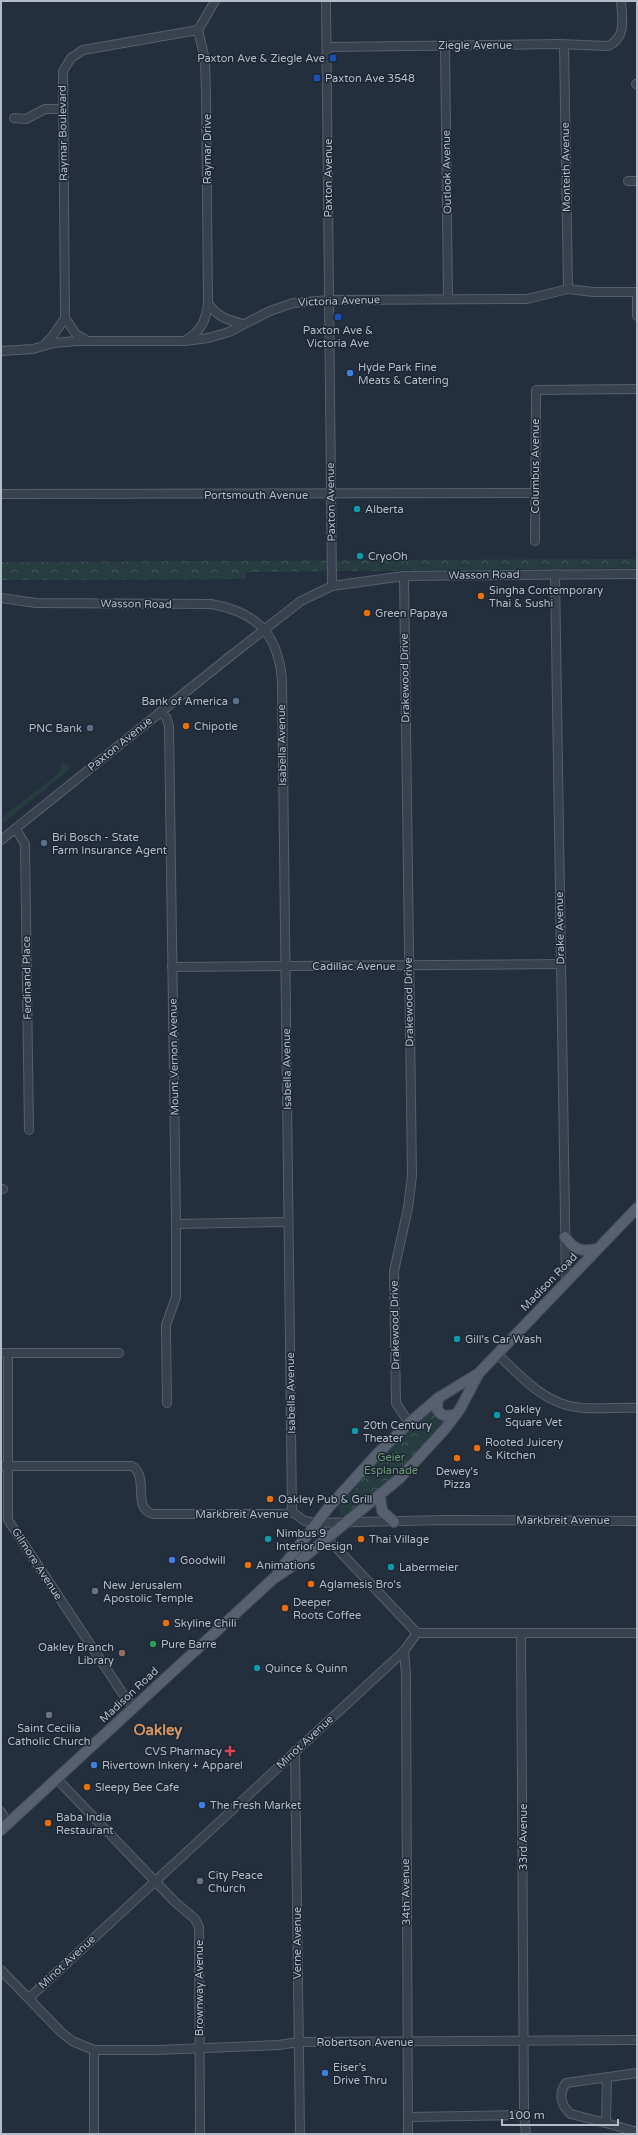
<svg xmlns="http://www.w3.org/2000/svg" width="638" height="2135" font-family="'Varela Round',sans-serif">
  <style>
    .green { fill: #263c3f }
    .forest { fill: url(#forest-crowns) }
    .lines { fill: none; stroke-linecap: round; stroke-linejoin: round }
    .minor-casing { stroke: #565f6c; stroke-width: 10 }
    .major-casing { stroke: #414a57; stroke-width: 12 }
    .minor { stroke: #38414e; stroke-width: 8 }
    .major { stroke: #56606e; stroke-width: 10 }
    .transit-dot { fill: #1a4fb4; stroke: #1d2633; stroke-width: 1.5 }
    .shop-dot { fill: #3f7fe0; stroke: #1d2633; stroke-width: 1.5 }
    .culture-dot { fill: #0f9aa8; stroke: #1d2633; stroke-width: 1.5 }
    .food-dot { fill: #e8710a; stroke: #1d2633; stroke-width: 1.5 }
    .service-dot { fill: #5c6f8a; stroke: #1d2633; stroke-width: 1.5 }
    .worship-dot { fill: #6b7280; stroke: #1d2633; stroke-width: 1.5 }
    .leisure-dot { fill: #2e9e5b; stroke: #1d2633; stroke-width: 1.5 }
    .education-dot { fill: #8d6e63; stroke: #1d2633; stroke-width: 1.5 }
    .health-dot { fill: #e0444e; stroke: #1d2633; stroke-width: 1.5 }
    .labels { text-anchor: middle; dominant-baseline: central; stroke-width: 3; stroke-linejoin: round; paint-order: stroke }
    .street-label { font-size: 11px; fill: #b4bcc9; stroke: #1d2633 }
    .poi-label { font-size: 11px; fill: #b4bcc9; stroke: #1d2633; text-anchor: start }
    .park-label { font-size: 11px; fill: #6b9a76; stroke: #1d2633 }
    .district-label { font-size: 15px; font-weight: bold; fill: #d59563; stroke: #1d2633 }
  </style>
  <defs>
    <pattern id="forest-crowns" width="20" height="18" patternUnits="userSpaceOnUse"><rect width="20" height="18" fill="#263c3f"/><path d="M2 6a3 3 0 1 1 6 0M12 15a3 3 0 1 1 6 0" fill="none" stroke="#435659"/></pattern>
  </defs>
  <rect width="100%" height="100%" fill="#242f3e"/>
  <path class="green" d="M 62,763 L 69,765 L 69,770 L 1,825 L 1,818 L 58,774 Z"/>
  <g class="forest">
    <path d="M 637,559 L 637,568 L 246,572 L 245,579 L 1,580 L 1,562 Z"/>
    <path d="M 433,1409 L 438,1416 L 445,1421 C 417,1458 382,1487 347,1516 L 340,1514 L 339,1506 L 355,1489 L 363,1474 L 416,1422 Z"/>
  </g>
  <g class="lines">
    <g class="minor-casing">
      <g id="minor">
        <path d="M 326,1 L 332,586"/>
        <path d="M 445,45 L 448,299"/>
        <path d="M 564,45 L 568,289"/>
        <path d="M 327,47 L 559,44 L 608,46 C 627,38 622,18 621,1"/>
        <path d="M 636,84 L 637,84"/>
        <path d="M 14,118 L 26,119 L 45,109 L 63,109"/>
        <path d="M 628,181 L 637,181"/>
        <path d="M 637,292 L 637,316"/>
        <path d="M 208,303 C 217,317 228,320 243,324"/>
        <path d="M 186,340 C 201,331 206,321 208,303 L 206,94 L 205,60 L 198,30 L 215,1"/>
        <path d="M 88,341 L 76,334 L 65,318 L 63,71 L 71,58 L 83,50 L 198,30"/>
        <path d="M 45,344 L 52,337 L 65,318"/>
        <path d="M 1,351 L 33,349 L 54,343 L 76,341 L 185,341 L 208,338 L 229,332 L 270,311 L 293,303 L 329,300 L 527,299 L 568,289 L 593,292 L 637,292"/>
        <path d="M 1,494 L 535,493"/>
        <path d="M 535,541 L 536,390 L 637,389"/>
        <path d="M 555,574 L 566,1282"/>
        <path d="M 404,576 L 412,1176 L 408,1208 L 394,1271 L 396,1403 L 409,1423"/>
        <path d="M 1,598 L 36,603 L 211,604 C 256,612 278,633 282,680 L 292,1512"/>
        <path d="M 160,712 L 166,717 L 169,726 L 176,1224 L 176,1297 L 166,1325 L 166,1332 L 167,1403"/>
        <path d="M 16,829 L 25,844 L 29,1130"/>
        <path d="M 1,840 L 228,658 L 301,601 L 332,586 L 404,576 L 637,574"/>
        <path d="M 172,967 L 561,964"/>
        <path d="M 1,1189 L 3,1189"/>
        <path d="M 176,1224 L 288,1222"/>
        <path d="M 1,1353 L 119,1353"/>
        <path d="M 8,1353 L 8,1520 L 125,1697 L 134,1707"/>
        <path d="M 497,1354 C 518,1373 538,1397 566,1405 C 588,1411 614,1407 637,1408"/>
        <path d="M 1,1466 L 132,1466 C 150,1477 131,1508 153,1514 L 284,1514 L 292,1512"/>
        <path d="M 292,1512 L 305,1521 L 316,1523 L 444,1520 L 637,1521"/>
        <path d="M 316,1523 L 327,1538 L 417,1633"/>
        <path d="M 417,1633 L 637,1633"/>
        <path d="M 521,1633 L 524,2115 L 526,2134"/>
        <path d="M 404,1651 L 406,1674 L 408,2134"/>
        <path d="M 295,1751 L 300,2134"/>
        <path d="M 57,1779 L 174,1901 L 195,1919 L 199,1927 L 200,2134"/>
        <path d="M 1,1812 L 8,1823"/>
        <path d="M 1,1970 L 61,2032 L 72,2041 L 94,2050 L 157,2050 L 279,2045 L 298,2042 L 637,2040"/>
        <path d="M 29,1998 L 404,1651 L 417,1633"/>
        <path d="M 94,2050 L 94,2134"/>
        <path d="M 607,2077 L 606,2123 L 571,2114 C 561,2106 558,2094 566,2083 L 637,2073"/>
        <path d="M 408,2117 L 524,2115"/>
        <path d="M 606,2123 L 637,2132"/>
      </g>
    </g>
    <g class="major-casing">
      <g id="major">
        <path d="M 565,1237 C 574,1250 582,1252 597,1249"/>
        <path d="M 438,1398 L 437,1409 C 441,1417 448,1417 456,1414"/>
        <path d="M 380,1496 L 382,1511 L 394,1522"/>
        <path d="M 277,1574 L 329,1507 L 377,1454 L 409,1423 L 438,1398 L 479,1373 L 637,1208"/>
        <path d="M 1,1830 L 273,1579 L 297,1563 L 400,1478 L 445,1429 L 460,1409 L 479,1373"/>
      </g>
    </g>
    <use href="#minor" class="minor"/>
    <use href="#major" class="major"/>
  </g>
  <g class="transit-dot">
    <rect x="329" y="54" width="8" height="8" rx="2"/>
    <rect x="313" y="74" width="8" height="8" rx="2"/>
    <rect x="334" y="313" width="8" height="8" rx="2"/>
  </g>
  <g class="shop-dot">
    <circle cx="350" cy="373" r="4"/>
    <circle cx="172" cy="1560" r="4"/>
    <circle cx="94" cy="1765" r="4"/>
    <circle cx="202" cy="1805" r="4"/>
    <circle cx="325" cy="2073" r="4"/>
  </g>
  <g class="culture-dot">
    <circle cx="357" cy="509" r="4"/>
    <circle cx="360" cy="556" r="4"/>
    <circle cx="457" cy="1339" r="4"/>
    <circle cx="497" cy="1415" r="4"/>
    <circle cx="355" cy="1431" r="4"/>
    <circle cx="268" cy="1539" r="4"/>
    <circle cx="391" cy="1567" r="4"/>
    <circle cx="257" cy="1668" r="4"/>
  </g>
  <g class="food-dot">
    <circle cx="481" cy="596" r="4"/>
    <circle cx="367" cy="613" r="4"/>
    <circle cx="186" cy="726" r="4"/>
    <circle cx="477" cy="1448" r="4"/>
    <circle cx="457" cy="1458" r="4"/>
    <circle cx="270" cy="1499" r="4"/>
    <circle cx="361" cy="1539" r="4"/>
    <circle cx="248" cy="1565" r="4"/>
    <circle cx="311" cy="1584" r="4"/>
    <circle cx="285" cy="1608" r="4"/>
    <circle cx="166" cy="1623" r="4"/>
    <circle cx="87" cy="1787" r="4"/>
    <circle cx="48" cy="1823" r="4"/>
  </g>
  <g class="service-dot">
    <circle cx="236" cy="701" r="4"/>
    <circle cx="90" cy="728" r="4"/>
    <circle cx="44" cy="843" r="4"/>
  </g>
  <g class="worship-dot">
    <circle cx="95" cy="1591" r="4"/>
    <circle cx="49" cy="1715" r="4"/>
    <circle cx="200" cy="1881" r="4"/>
  </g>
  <circle class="leisure-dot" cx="153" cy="1644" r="4"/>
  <circle class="education-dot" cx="122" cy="1653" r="4"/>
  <path class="health-dot" d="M228 1745h4v4h4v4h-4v4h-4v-4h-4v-4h4z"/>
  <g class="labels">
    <g class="street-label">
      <text x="475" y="45">Ziegle Avenue</text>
      <text transform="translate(63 133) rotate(-91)">Raymar Boulevard</text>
      <text transform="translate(207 149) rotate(-90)">Raymar Drive</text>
      <text transform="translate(566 167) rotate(-91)">Monteith Avenue</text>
      <text transform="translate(447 172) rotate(-91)">Outlook Avenue</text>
      <text transform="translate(328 178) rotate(-90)">Paxton Avenue</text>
      <text transform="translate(339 301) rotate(-2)">Victoria Avenue</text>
      <text transform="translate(535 466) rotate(-90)">Columbus Avenue</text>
      <text x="256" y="495">Portsmouth Avenue</text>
      <text transform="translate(331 502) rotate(-91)">Paxton Avenue</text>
      <text transform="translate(484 575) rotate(-1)">Wasson Road</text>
      <text transform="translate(136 604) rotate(1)">Wasson Road</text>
      <text transform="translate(405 678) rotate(-91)">Drakewood Drive</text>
      <text transform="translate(120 744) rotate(-39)">Paxton Avenue</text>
      <text transform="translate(282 745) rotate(-91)">Isabella Avenue</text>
      <text transform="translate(560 928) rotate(-91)">Drake Avenue</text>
      <text x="354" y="966">Cadillac Avenue</text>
      <text transform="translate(27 978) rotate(-91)">Ferdinand Place</text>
      <text transform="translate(409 1002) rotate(-91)">Drakewood Drive</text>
      <text transform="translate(174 1057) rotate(-91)">Mount Vernon Avenue</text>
      <text transform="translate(287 1069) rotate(-91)">Isabella Avenue</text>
      <text transform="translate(549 1282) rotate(-46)">Madison Road</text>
      <text transform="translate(395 1325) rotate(-91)">Drakewood Drive</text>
      <text transform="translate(291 1393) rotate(-91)">Isabella Avenue</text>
      <text x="242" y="1514">Markbreit Avenue</text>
      <text x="563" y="1520">Markbreit Avenue</text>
      <text transform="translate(37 1564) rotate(57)">Gilmore Avenue</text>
      <text transform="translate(129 1695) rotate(-43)">Madison Road</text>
      <text transform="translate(305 1742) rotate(-43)">Minot Avenue</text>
      <text transform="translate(523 1837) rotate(-90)">33rd Avenue</text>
      <text transform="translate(406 1892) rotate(-91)">34th Avenue</text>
      <text transform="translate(297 1943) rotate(-90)">Verne Avenue</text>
      <text transform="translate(67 1962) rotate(-43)">Minot Avenue</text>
      <text transform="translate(199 1988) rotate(-90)">Brownway Avenue</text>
      <text x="365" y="2042">Robertson Avenue</text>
    </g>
    <g class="poi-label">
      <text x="325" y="58" text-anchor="end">Paxton Ave &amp; Ziegle Ave</text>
      <text x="325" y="78">Paxton Ave 3548</text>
      <text x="338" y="330" text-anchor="middle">Paxton Ave &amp;<tspan x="338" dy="13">Victoria Ave</tspan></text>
      <text x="358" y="367">Hyde Park Fine<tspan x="358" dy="13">Meats &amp; Catering</tspan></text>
      <text x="365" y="509">Alberta</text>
      <text x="368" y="556">CryoOh</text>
      <text x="489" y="590">Singha Contemporary<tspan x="489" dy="13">Thai &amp; Sushi</tspan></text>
      <text x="375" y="613">Green Papaya</text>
      <text x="228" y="701" text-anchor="end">Bank of America</text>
      <text x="194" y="726">Chipotle</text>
      <text x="82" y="728" text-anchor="end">PNC Bank</text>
      <text x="52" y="837">Bri Bosch - State<tspan x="52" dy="13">Farm Insurance Agent</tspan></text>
      <text x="465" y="1339">Gill's Car Wash</text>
      <text x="505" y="1409">Oakley<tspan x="505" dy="13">Square Vet</tspan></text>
      <text x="363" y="1425">20th Century<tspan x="363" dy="13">Theater</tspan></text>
      <text x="485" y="1442">Rooted Juicery<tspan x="485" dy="13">&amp; Kitchen</tspan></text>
      <text x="457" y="1471" text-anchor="middle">Dewey's<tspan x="457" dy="13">Pizza</tspan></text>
      <text x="278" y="1499">Oakley Pub &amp; Grill</text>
      <text x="276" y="1533">Nimbus 9<tspan x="276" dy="13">Interior Design</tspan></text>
      <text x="369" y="1539">Thai Village</text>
      <text x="180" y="1560">Goodwill</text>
      <text x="256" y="1565">Animations</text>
      <text x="399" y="1567">Labermeier</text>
      <text x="319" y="1584">Aglamesis Bro's</text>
      <text x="103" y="1585">New Jerusalem<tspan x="103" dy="13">Apostolic Temple</tspan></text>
      <text x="293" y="1602">Deeper<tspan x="293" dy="13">Roots Coffee</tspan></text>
      <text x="174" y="1623">Skyline Chili</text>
      <text x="161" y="1644">Pure Barre</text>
      <text x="114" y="1647" text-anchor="end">Oakley Branch<tspan x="114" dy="13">Library</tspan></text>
      <text x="265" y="1668">Quince &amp; Quinn</text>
      <text x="49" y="1728" text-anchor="middle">Saint Cecilia<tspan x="49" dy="13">Catholic Church</tspan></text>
      <text x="222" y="1751" text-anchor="end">CVS Pharmacy</text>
      <text x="102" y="1765">Rivertown Inkery + Apparel</text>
      <text x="95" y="1787">Sleepy Bee Cafe</text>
      <text x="210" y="1805">The Fresh Market</text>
      <text x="56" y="1817">Baba India<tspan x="56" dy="13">Restaurant</tspan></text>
      <text x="208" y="1875">City Peace<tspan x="208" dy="13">Church</tspan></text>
      <text x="333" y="2067">Eiser’s<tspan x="333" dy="13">Drive Thru</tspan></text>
    </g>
    <g class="park-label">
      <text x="391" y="1457">Geier<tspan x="391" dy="13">Esplanade</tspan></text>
    </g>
    <g class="district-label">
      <text x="158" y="1730">Oakley</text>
    </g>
  </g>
  <rect width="638" height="2135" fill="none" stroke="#b4bcc9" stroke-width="4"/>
  <path d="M502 2119v6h116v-6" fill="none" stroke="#b4bcc9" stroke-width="2"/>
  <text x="508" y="2119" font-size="12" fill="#b4bcc9" stroke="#1d2633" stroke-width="3" paint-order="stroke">100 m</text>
</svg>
